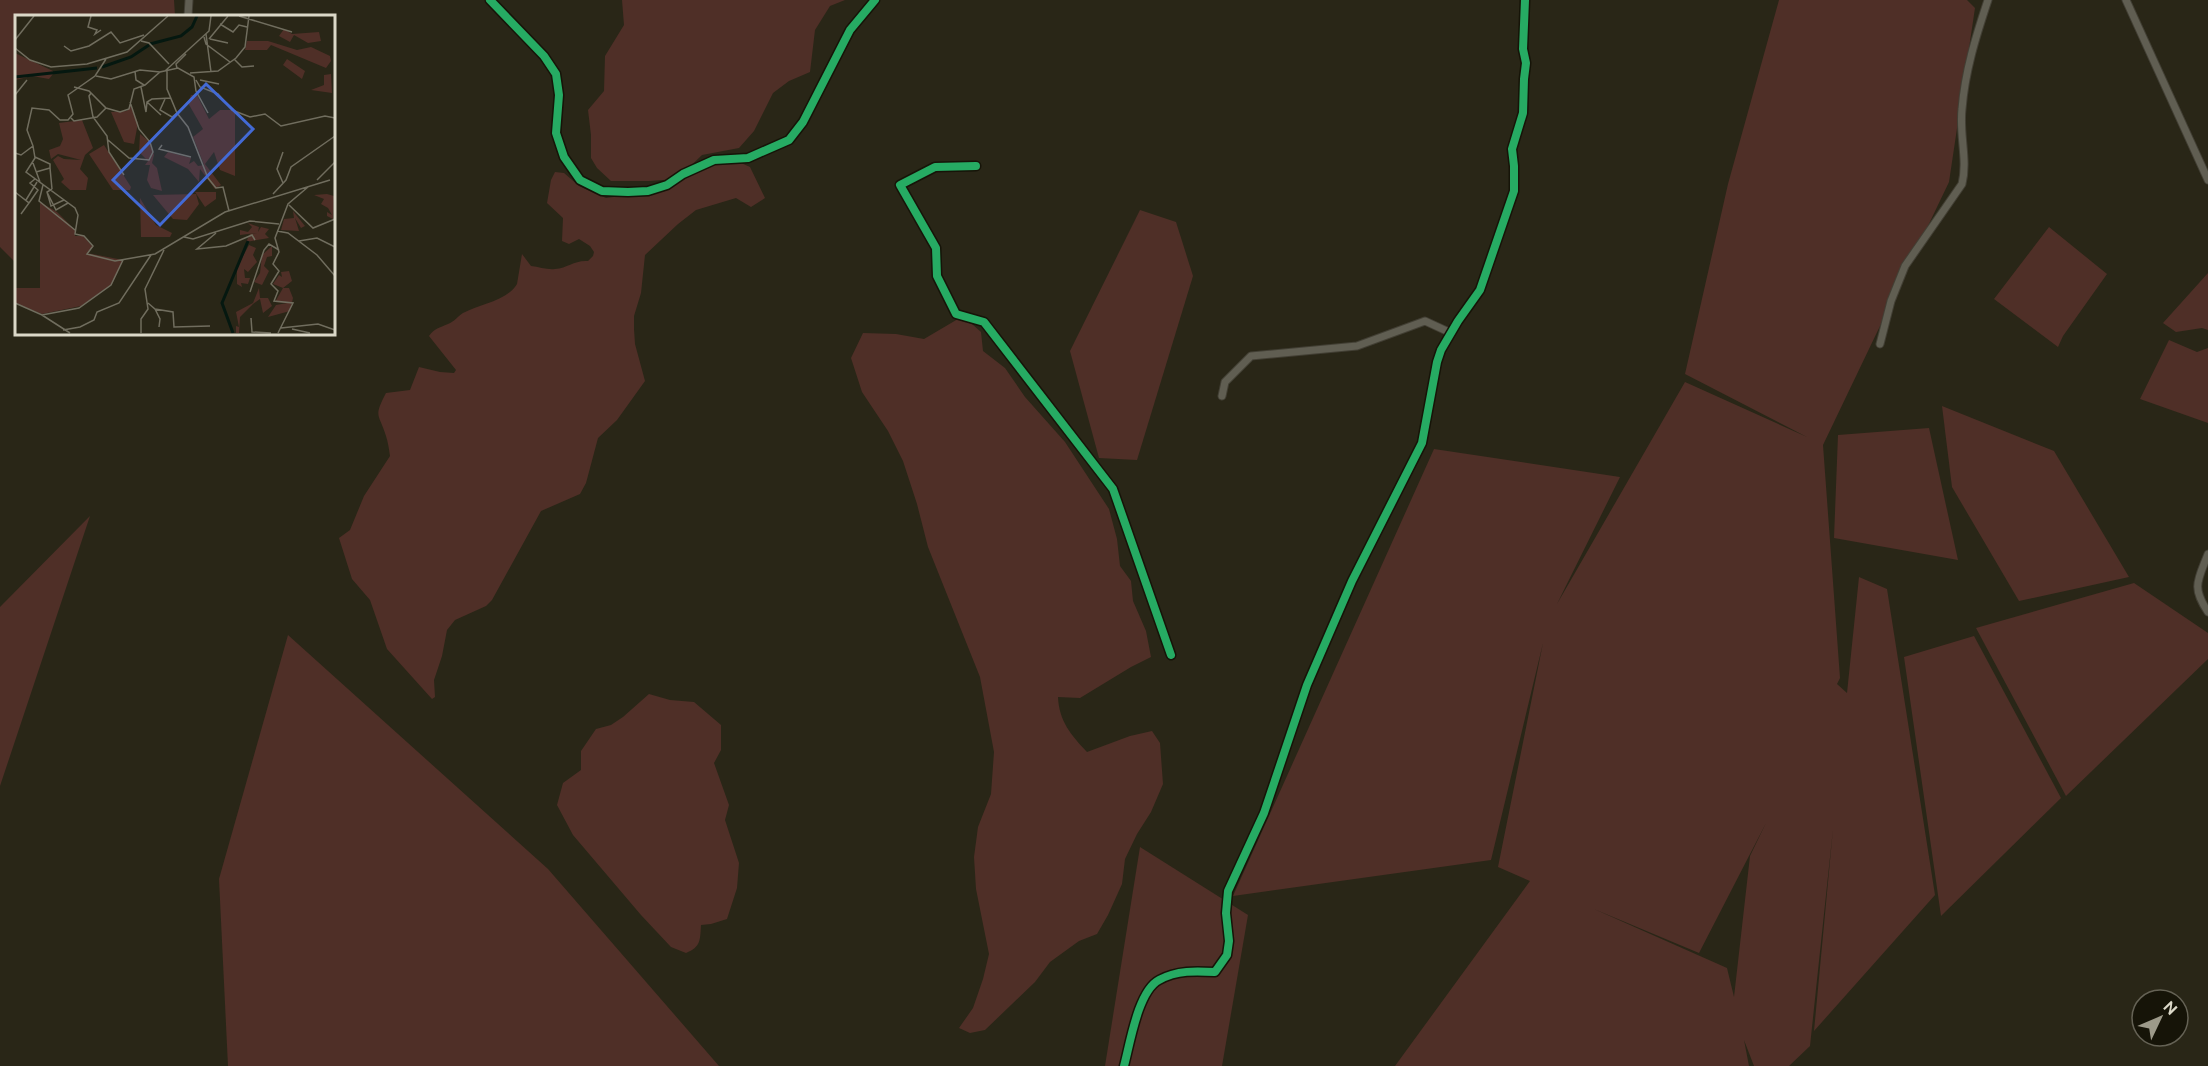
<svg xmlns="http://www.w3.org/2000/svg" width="2208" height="1066" font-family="Ubuntu,sans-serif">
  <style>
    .green { fill: #4f2f27; fill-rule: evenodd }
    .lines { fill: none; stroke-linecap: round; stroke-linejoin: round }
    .street-casing { stroke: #423f34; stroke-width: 9 }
    .street { stroke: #605e52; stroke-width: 7 }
    .cycleway-casing { stroke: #161408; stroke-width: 11 }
    .cycleway { stroke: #26ab63; stroke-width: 8 }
    .inset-river { fill: none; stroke: #051810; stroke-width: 3 }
    .inset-road { fill: none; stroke: #706d5e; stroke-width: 1.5 }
    .view { fill: #436ad5; fill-opacity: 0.15; stroke: #436ad5; stroke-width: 3 }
    .inset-edge { fill: none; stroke: #dbd8c8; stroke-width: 3 }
  </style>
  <rect width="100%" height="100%" fill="#292617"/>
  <g class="green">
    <path d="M 0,0 L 174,0 L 175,16 L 16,16 L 16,263 L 0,247 Z"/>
    <path d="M 622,0 L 845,0 L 830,6 L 815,30 L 810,72 L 789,81 L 773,93 L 754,131 L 739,148 L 702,155 L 677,179 L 649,181 L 611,181 L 597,168 L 591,158 L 591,135 L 588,110 L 604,91 L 605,56 L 624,25 Z"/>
    <path d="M 1779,0 L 1967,0 L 1975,8 L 1949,182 L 1823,445 L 1840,678 L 1837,684 L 1847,693 L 1859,577 L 1887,589 L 1935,895 L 1814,1031 L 1833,829 L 1810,1046 L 1789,1066 L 1754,1066 L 1744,1040 L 1749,1066 L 1395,1066 L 1530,881 L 1498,867 L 1543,643 L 1491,860 L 1233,896 L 1434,449 L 1620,477 L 1557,604 L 1685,382 L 1807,437 L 1685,374 L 1728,184 ZM 1766,823 L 1750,856 L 1734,997 L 1727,968 L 1594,909 L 1699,953 Z"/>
    <path d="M 739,162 L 750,167 L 765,198 L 751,207 L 736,198 L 696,210 L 678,224 L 645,255 L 641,293 L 634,316 L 634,329 L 635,344 L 645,381 L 617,420 L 598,438 L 586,483 L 580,494 L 541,511 L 492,600 L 486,606 L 455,620 L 447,630 L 442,656 L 434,680 L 435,697 L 432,699 L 387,649 L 370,600 L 352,579 L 339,538 L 350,530 L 364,496 L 390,456 C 389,449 388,442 386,436 C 379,413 373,418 386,393 L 410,390 L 419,367 L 440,372 L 454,373 L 456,370 L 429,336 C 435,328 439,328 448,324 C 454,322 458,316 463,313 C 480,304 507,301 517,284 L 522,254 L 531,266 C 539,267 548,270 555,269 C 568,268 574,260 588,261 L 593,256 L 594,252 L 590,246 L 579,239 L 569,244 L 562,241 L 563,218 L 547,203 L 551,180 L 555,172 L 564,173 L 579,186 L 606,198 L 628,195 L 647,196 L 666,190 L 682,178 L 716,163 Z"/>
    <path d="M 1140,210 L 1176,222 L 1193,276 L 1137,460 L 1099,458 L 1070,351 Z"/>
    <path d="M 2049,227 L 2107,274 L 2063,336 L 2058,347 L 1994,299 Z"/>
    <path d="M 2208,273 L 2208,330 L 2202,328 L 2176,332 L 2163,323 Z"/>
    <path d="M 963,316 L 981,332 L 983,351 L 1005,368 L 1025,397 L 1065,442 L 1109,509 L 1117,539 L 1120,566 L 1131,581 L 1133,601 L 1146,631 L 1151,657 L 1131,667 L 1080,698 L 1058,697 C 1059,721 1071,735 1087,752 L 1130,736 L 1152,731 L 1160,743 L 1163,784 L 1151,812 L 1137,834 L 1125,859 L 1122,884 L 1108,915 L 1097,934 L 1079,941 L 1050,962 L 1035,982 L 985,1030 L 970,1033 L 959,1028 L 973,1008 L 983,979 L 989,954 L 976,889 L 974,857 L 978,827 L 991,794 L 994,752 L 980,677 L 928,547 L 917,504 L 903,461 L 888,431 L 862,392 L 851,358 L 863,333 L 896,334 L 924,339 Z"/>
    <path d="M 2169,340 L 2197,352 L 2208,348 L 2208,423 L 2140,399 Z"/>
    <path d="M 1942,406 L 2054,451 L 2129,577 L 2019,601 L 1952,487 Z"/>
    <path d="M 1929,428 L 1958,560 L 1834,538 L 1838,435 Z"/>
    <path d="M 90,516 L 0,786 L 0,607 Z"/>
    <path d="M 2134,583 L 2208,633 L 2208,659 L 2066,796 L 1976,628 Z"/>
    <path d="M 288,635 L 548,869 L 719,1066 L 228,1066 L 219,879 Z"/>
    <path d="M 1974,636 L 2061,798 L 1941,916 L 1904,657 Z"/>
    <path d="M 649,694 L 670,700 L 694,702 L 721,725 L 721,750 L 714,763 L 729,805 L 725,820 L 739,863 L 737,888 L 727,919 L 711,924 L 701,925 C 700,940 701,947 686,953 L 671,947 L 641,915 L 573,835 L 557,805 L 563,783 L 581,770 L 581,751 L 596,729 L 611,725 L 623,717 Z"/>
    <path d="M 1140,847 L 1248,915 L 1222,1066 L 1105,1066 Z"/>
  </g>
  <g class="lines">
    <g class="street-casing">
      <g id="street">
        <path d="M 490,0 L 544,56 L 556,74 L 559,95 L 556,133 L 564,157 L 580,180 L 602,191 L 628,192 L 648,191 L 667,185 L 683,174 L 714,160 L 748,158 L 789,140 L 803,122 L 850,30 L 875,0"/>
        <path d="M 2126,0 L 2208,180"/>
        <path d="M 188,16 L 189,0"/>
        <path d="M 976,166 L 935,167 L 900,185 L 936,248 L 937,276 L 956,314 L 984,322 L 1113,489 L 1171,655"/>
        <path d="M 1880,344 L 1891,301 L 1905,266 L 1962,184 C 1968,160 1959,134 1962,109 C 1965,71 1976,36 1988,0"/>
        <path d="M 1222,396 L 1225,382 L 1251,356 L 1357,346 L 1425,321 L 1451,333"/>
        <path d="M 2208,554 C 2198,580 2191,587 2208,612"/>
        <path d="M 1124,1066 C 1130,1044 1138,991 1159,980 C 1177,970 1196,971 1215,972 L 1227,955 L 1229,941 L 1226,913 L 1228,891 L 1264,813 L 1307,685 L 1352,581 L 1422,443 L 1437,362 L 1441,350 L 1458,321 L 1480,290 L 1514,191 L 1514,166 L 1512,149 L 1523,113 L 1524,79 L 1526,63 L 1523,49 L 1525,0"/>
      </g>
    </g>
    <use href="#street" class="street"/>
    <g class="cycleway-casing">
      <g id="cycleway">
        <path d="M 490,0 L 544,56 L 556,74 L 559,95 L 556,133 L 564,157 L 580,180 L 602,191 L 628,192 L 648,191 L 667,185 L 683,174 L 714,160 L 748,158 L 789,140 L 803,122 L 850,30 L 875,0"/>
        <path d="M 976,166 L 935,167 L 900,185 L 936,248 L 937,276 L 956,314 L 984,322 L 1113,489 L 1171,655"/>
        <path d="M 1124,1066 C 1130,1044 1138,991 1159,980 C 1177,970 1196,971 1215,972 L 1227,955 L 1229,941 L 1226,913 L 1228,891 L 1264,813 L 1307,685 L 1352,581 L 1422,443 L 1437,362 L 1441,350 L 1458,321 L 1480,290 L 1514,191 L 1514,166 L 1512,149 L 1523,113 L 1524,79 L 1526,63 L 1523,49 L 1525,0"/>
      </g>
    </g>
    <use href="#cycleway" class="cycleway"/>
  </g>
  <g transform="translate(15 15)">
    <rect width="320" height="320" fill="#292617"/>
    <path d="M 269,14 L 277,19 L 304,17 L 306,26 L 293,28 L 279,20 L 275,27 L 264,21 ZM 232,26 L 253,26 L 282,35 L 296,32 L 315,41 L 316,46 L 311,53 L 256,30 L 252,35 L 230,35 ZM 0,38 L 38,56 L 38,59 L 34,64 L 17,61 L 0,65 ZM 272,44 L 290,56 L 287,64 L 268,50 ZM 316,59 L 317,78 L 296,75 L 309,70 L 309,60 ZM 176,80 L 182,80 L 194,104 L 205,95 L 220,95 L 220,161 L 205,155 L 199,137 L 190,149 L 206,170 L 200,174 L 185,154 L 184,167 L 173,154 L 149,142 L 153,137 L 176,143 L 174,149 L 179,146 L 183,151 L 189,150 L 178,122 L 188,114 L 173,88 ZM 115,90 L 123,108 L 119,129 L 109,127 L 96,97 L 112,96 ZM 67,105 L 78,133 L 70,140 L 65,154 L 73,163 L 71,175 L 55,175 L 46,167 L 49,164 L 38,145 L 43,141 L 49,144 L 66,145 L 43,139 L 36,144 L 34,135 L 45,131 L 48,124 L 44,108 ZM 125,119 L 135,127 L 139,140 L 137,148 L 142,153 L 147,176 L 136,173 L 132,165 L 135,150 L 130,150 L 133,146 L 124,137 ZM 89,130 L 116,172 L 115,175 L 98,175 L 74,139 ZM 180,177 L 201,177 L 201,184 L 190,192 ZM 181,179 L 184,189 L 172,205 L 158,204 L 138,180 ZM 312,179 L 319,181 L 318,204 L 312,201 L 312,197 L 317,200 L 313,193 L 306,189 L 309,184 L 299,180 ZM 125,183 L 141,210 L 157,218 L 155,222 L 126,222 ZM 25,187 L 42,197 L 60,215 L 60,221 L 68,221 L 78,232 L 72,238 L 108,245 L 97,269 L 66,291 L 27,299 L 0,288 L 0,273 L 25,273 ZM 278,196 L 290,211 L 286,213 L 280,203 L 284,216 L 266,215 L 269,204 L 279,203 ZM 233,208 L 244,212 L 243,217 L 246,212 L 254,214 L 250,219 L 254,223 L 231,227 L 235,219 L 242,218 L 225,220 L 225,215 L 233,217 L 237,212 ZM 234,230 L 241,233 L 238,240 L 242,247 L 233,257 L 229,254 L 230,263 L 235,263 L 233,269 L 226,268 L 227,272 L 222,269 L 222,252 ZM 257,231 L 257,241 L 252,242 L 249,251 L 254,256 L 247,270 L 239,267 L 245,258 L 247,240 ZM 274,256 L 277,266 L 268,273 L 274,273 L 278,283 L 275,296 L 253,302 L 261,290 L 272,288 L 260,287 L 268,273 L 258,269 L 264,260 L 267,262 L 266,257 ZM 244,273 L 245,283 L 253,283 L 257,291 L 248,298 L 245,284 L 238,289 L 225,302 L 224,318 L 227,318 L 221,318 L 221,311 L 224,312 L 221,297 L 238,288 Z" fill="#4f2f27"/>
    <path class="inset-river" d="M 135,29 L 166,21 L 177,12 L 182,1M 87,52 L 116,42 L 134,30M 0,62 L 82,53M 218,318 L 207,288 L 233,226"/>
    <path class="inset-road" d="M 76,1 L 73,12 L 82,15 L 80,19 L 86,15M 224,1 L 277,17M 205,9 L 218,17 L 224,10 L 232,12M 191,19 L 196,57M 189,22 L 191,29 L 215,47M 194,24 L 213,1M 195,24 L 213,28M 0,25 L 19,1M 126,26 L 134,28 L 154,49M 49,31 L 56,36 L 74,31 L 96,17 L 105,28 L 129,20M 0,33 L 15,45 L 36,52 L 72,49 L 112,37 L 153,1M 219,44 L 227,52 L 239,51M 162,53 L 161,49 L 171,39M 152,55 L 152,74 L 162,98 L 173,112 L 193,163 L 201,173 L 208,172 L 214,196M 120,56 L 121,65 L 129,70M 150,56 L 194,16 L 196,1M 175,58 L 203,56 L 221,43 L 230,32 L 234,1M 81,61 L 96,64 L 125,55 L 145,57M 181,65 L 185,72 L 203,79 L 217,95 L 235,102 L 250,99 L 266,111 L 310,101 L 320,103M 185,65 L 204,69M 59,72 L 74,76 L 91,93 L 105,97 L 114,94 L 119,74 L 130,70 L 145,57 L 163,53 L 179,62 L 181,76 L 193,98M 126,72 L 131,97 L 132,87 L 137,84 L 156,83M 76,78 L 74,81 L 78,102 L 92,121 L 94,137 L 109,160M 0,80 L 12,65M 150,84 L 145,95 L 157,102 L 162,98M 132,87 L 146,100M 56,103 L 59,106 L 82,102 L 91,93M 93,125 L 114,143 L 134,145 L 138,137 L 135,127 L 124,114 L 115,87M 147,130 L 144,134 L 176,142M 18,131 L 20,143 L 11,157 L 60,193 L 63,200 L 60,219 L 69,221 L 78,231 L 72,239 L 100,246 L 140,239 L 210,197 L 315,165M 0,138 L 6,140 L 18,131 L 12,115 L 17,93 L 34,95 L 45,105 L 53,105 L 58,99 L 53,80 L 80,61 L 91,44M 20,142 L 35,149 L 35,153M 18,148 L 25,167M 21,157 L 35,153 L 37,174M 302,165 L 320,147M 268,168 L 262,154 L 268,137M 28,170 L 24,186 L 60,215M 37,174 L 32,177 L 41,195 L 53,188M 0,177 L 14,188 L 6,199M 32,177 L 36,191 L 49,185M 258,179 L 271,165 L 276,152 L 320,121M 11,185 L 22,167M 14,188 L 23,175 L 15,168 L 20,164M 274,190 L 298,213 L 320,204M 262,216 L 273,218 L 302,240 L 320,261M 201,218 L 182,234 L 211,231 L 237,220 L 240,225M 169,222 L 178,224 L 235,206 L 264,209M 284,226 L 302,223 L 320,232M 235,277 L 249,235 L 254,229 L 264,235M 0,288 L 27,300 L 64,293 L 96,270 L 108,245M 133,288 L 140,294 L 158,297 L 159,312 L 195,311M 140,294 L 145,304 L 144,312M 27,300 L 55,318M 236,303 L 237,317 L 256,318M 266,313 L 303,309 L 320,315M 277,314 L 295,318M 48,315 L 65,312 L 79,305 L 82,297 L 104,288 L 136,240M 126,318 L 126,304 L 133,294 L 130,274 L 149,235M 263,318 L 278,288 L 259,286 L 263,276 L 256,269 L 264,256 L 258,249 L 264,237 L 260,223 L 273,189 L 293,172"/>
    <path class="view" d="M 191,69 L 238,114 L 145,210 L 98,165 Z"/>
    <rect width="320" height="320" class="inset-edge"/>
  </g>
  <g transform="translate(2160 1018) rotate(46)"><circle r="28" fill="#161408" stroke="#656255" stroke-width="1.5"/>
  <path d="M0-4.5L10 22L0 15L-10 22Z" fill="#9d9a8a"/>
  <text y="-9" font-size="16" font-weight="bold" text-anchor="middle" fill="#dbd8c8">N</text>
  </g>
</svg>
